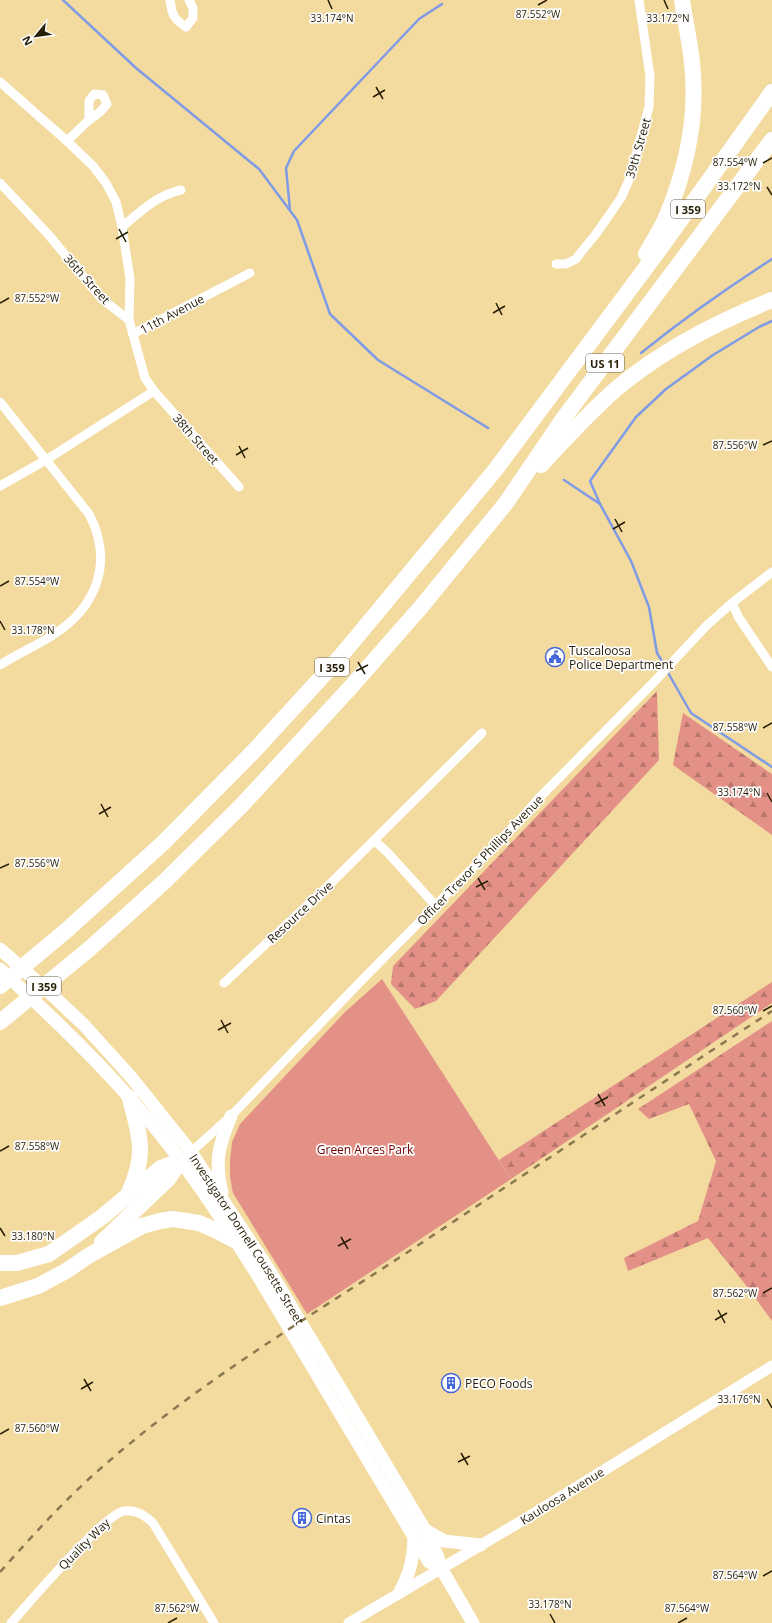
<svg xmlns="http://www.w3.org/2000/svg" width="772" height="1623" font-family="'Open Sans',sans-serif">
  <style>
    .green { fill: #e39187 }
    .forest { fill: url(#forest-firs) }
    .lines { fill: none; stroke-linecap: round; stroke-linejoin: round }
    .stream { stroke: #7f9be5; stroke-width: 2.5 }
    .minor { stroke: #fff; stroke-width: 9 }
    .tertiary { stroke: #fff; stroke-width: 11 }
    .secondary { stroke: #fff; stroke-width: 13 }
    .motorway { stroke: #fff; stroke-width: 16 }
    .rail { stroke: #8a7950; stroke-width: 2.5; stroke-dasharray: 7 7; stroke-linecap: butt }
    .ticks { fill: none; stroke: #271e06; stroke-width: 1.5 }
    .labels { text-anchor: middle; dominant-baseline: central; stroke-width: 3.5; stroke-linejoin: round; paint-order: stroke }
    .shield { fill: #fdfdfd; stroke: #676150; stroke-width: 1 }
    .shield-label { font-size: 11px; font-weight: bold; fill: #271e06 }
    .street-label { font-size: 12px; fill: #271e06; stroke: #fdfdfd }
    .poi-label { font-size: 12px; fill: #271e06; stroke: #fdfdfd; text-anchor: start }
    .park-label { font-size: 12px; fill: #750004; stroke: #fdfdfd }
    .ticks-label { font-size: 10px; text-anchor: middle; fill: #271e06; stroke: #fdfdfd; stroke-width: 3.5; stroke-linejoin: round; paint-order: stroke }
  </style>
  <defs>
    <pattern id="forest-firs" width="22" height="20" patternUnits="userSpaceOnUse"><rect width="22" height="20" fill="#e39187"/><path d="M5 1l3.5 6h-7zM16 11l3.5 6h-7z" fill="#b8766c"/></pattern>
  </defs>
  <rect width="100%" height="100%" fill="#f3da9f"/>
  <path class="green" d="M 382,979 L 511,1179 L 307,1314 L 233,1193 L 230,1177 L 230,1160 L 232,1142 L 240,1124 L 345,1012 Z"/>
  <g class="forest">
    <path d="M 657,691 L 659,760 L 436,1001 L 415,1009 L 391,984 L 393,966 Z"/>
    <path d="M 683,713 L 772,774 L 772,835 L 673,765 Z"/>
    <path d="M 772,982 L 772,1003 L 511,1179 L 499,1160 Z"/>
    <path d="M 772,1021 L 772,1321 L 745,1284 L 708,1238 L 628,1271 L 624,1258 L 698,1221 L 716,1161 L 689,1104 L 649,1119 L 638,1109 Z"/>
  </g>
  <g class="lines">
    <g class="stream">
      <path d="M 63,0 L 136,68 L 259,169 L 297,220 L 330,314 L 378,360 L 488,428"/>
      <path d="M 290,210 L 286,168 L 294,151 L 419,19 L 442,4"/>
      <path d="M 641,353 C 683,319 727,288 772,259"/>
      <path d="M 564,480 L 600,504 L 631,561 L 649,607 L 657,653 L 665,666"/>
      <path d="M 600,504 L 590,481 L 636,417 L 666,389 L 713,355 L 759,327 L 772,321"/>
      <path d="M 667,671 L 691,713 L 772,767"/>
    </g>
    <g class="minor">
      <path d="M 170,0 C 172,14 173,19 186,27 L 193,18 L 193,8 L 189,0"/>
      <path d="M 0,82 L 67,141 L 93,166 L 106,183 L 116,202 L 122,227 L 130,279 L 129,320 L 145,378 L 154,391 L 239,487"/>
      <path d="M 94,94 L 103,95 L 107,104 L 100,112 L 89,120 L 89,101 Z"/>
      <path d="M 67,141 L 89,120"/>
      <path d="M 0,183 L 47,233 L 102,299 L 129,320"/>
      <path d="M 122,227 C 140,212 157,195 181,190"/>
      <path d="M 556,264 L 566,264 L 576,259 L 582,251 L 596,234 L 621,198 L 629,180 L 649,107 L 650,76 L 639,0"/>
      <path d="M 133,334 L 250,273"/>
      <path d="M 0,402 L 89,514 C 114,562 97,607 53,635 C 36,646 17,654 0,665"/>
      <path d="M 0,486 L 46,460 L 154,391"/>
      <path d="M 732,603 L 739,618 L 772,667"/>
      <path d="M 375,841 L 388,853 L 436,906"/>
      <path d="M 224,983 L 329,885 L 482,733"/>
      <path d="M 191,1152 L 231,1116 L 363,979 L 520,820 L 539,798 L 652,684 L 706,626 L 732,603 L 772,572"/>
      <path d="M 11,1623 C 29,1603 103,1515 124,1511 C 136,1509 145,1515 153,1523 L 214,1623"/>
    </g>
    <path class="tertiary" d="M 349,1623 L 530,1516 L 772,1366"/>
    <g class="secondary">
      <path id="s1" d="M 0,949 L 50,993 L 84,1025 L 131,1077 L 191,1152 L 268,1268 L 345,1396 L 425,1530 L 438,1557 L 441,1568 L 473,1623"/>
      <path d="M 0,969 C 51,1016 102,1064 147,1118 C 187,1165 225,1223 258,1276 L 429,1562 L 441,1568"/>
      <path d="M 222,1192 C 214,1161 219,1145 231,1116"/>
      <path d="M 425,1530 L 444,1541 L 481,1545"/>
      <path d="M 400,1592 C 410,1572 413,1561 414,1538"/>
    </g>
    <g class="motorway">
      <path d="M 646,254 C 652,243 659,232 665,220 C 686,171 698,116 692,63 C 690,42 685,21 682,0"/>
      <path d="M 541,465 C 564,440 591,411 616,389 C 661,351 717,322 772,300"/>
      <path d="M 0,986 L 68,929 L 163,843 L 253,752 L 340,657 L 496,469 L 662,246 L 772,92"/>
      <path d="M 0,1022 L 88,950 L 125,917 L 165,881 L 241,806 L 350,688 L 421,607 L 506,503 L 563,419 L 772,140"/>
      <path d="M 129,1193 C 147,1152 140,1139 130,1098"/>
      <path d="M 102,1242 L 168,1179 L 180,1161"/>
      <path d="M 0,1263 L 17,1263 L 49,1254 L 102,1217 L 161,1168 L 180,1161"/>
      <path d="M 0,1298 L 38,1286 L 66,1271 L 88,1256 L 142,1226 L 160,1221 L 173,1219 L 199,1223 L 215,1230 L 236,1241"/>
    </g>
    <path class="rail" d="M 0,1572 C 34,1534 69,1495 108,1462 C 200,1382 309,1317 411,1250 C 531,1170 651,1090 772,1011"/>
  </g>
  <path class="ticks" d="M 328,0 L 332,9M 664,0 L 668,9M 538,5 L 547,0M 376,87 L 383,99M 373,97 L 385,90M 763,163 L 772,158M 767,187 L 772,195M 119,229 L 126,242M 116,239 L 128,232M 0,303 L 9,298M 496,303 L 502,315M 493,313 L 505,306M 763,445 L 772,441M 239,446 L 245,458M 236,455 L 248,448M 615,519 L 622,532M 613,529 L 625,522M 0,586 L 9,581M 0,621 L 5,630M 358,662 L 365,674M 356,671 L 368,665M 763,728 L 772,723M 767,793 L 772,802M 101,804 L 108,817M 99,814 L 111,807M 0,868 L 9,864M 478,878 L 485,890M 476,887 L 488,881M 763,1011 L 772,1006M 221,1020 L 228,1033M 218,1030 L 231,1023M 598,1094 L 605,1106M 595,1104 L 608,1097M 0,1151 L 9,1146M 0,1228 L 5,1236M 341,1237 L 348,1249M 338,1246 L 351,1239M 763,1293 L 772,1288M 718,1310 L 725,1323M 715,1320 L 727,1313M 84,1379 L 91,1391M 81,1389 L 93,1382M 767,1399 L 772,1408M 0,1434 L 9,1429M 461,1453 L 468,1465M 458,1462 L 470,1456M 763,1576 L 772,1571M 550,1614 L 555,1623M 168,1623 L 177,1618M 678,1623 L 687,1618"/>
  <defs>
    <g id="civic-ring" transform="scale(1)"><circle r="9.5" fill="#fdfdfd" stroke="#4466d9" stroke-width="1.5"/><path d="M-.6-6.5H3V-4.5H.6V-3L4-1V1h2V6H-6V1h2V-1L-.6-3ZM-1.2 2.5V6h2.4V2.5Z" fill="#4466d9"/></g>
    <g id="building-ring" transform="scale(1)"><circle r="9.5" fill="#fdfdfd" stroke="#4466d9" stroke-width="1.5"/><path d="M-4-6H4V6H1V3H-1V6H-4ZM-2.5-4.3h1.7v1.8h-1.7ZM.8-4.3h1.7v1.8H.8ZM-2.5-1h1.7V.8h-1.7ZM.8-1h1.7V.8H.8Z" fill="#4466d9"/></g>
  </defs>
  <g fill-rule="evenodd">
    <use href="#civic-ring" x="555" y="657"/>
    <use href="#building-ring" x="451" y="1383"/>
    <use href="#building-ring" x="302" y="1518"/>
  </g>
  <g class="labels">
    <g class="shield">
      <rect x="671" y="200" width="34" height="18" rx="3"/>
      <rect x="586" y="354" width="38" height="18" rx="3"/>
      <rect x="315" y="658" width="34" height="18" rx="3"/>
      <rect x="27" y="977" width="34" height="18" rx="3"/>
    </g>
    <g class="shield-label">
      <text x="688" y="209">I 359</text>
      <text x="605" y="363">US 11</text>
      <text x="332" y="667">I 359</text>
      <text x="44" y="986">I 359</text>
    </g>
    <g class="street-label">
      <text transform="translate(638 148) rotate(-74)">39th Street</text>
      <text transform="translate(87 279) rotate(48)">36th Street</text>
      <text transform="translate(172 314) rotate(-28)">11th Avenue</text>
      <text transform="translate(196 439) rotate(49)">38th Street</text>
      <text transform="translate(480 860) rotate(-46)">Officer Trevor S Phillips Avenue</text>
      <text transform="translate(300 912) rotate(-43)">Resource Drive</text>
      <text stroke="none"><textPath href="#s1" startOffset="383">Investigator Dornell Cousette Street</textPath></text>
      <text transform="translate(562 1496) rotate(-32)">Kauloosa Avenue</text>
      <text transform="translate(84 1544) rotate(-45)">Quality Way</text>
    </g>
    <g class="poi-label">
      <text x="569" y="650">Tuscaloosa<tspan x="569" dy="14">Police Department</tspan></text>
      <text x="465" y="1383">PECO Foods</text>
      <text x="316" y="1518">Cintas</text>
    </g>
    <g class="park-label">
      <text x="365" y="1149">Green Arces Park</text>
    </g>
  </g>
  <g class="ticks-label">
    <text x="538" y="18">87.552°W</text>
    <text x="332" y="22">33.174°N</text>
    <text x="668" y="22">33.172°N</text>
    <text x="735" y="166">87.554°W</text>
    <text x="739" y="190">33.172°N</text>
    <text x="37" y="302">87.552°W</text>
    <text x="735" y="449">87.556°W</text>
    <text x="37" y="585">87.554°W</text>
    <text x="33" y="634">33.178°N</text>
    <text x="735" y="731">87.558°W</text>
    <text x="739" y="796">33.174°N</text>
    <text x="37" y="867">87.556°W</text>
    <text x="735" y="1014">87.560°W</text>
    <text x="37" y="1150">87.558°W</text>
    <text x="33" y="1240">33.180°N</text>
    <text x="735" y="1297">87.562°W</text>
    <text x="739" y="1403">33.176°N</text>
    <text x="37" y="1432">87.560°W</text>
    <text x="735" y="1579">87.564°W</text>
    <text x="550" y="1608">33.178°N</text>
    <text x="177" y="1612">87.562°W</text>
    <text x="687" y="1612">87.564°W</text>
  </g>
  <g transform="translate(36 36) rotate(241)" stroke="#fdfdfd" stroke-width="3" paint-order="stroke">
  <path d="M0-3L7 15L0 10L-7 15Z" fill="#271e06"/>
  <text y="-6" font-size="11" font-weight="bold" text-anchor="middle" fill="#271e06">N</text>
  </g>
</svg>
